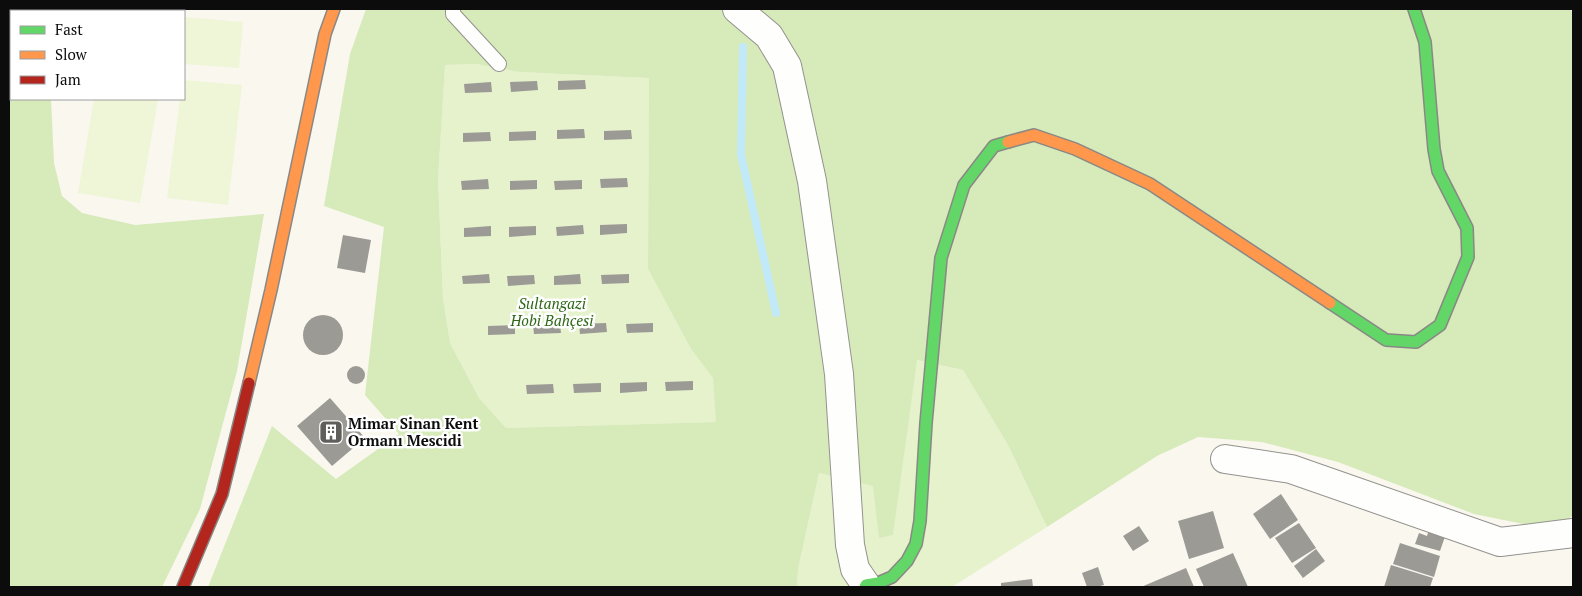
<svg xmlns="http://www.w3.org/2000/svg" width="1582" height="596" font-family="'PT Serif',serif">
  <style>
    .green { fill: #e5f2cc }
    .forest { fill: #d6eaba; fill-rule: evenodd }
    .pitch { fill: #eff5d7 }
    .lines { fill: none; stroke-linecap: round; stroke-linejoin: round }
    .stream { stroke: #c2e9f8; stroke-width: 8 }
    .building { fill: #9c9a95 }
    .lane-casing { stroke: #93928e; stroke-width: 16 }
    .street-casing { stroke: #93928e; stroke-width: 30 }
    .fast-casing { stroke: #8a8885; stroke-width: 14 }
    .slow-casing { stroke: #8a8885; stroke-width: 14 }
    .jam-casing { stroke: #8a8885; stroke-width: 14 }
    .lane { stroke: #fefefd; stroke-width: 14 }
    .street { stroke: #fefefd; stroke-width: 28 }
    .fast { stroke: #63d668; stroke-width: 11 }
    .slow { stroke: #ff974d; stroke-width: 11 }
    .jam { stroke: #b3261e; stroke-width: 11 }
    .labels { text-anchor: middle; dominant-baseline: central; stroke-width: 5; stroke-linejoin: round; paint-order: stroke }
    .park-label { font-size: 15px; font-style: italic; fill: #2e6817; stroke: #fff }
    .poi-label { font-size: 15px; font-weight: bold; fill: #0c0c0c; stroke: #fff; text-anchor: start }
  </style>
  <rect width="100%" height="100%" fill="#faf7ef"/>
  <g class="green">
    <path d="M 476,64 L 519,72 L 649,78 L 648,269 L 691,349 L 713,378 L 717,422 L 506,428 L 479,398 L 450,343 L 443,299 L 438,180 L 445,65 Z"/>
    <path d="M 916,360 L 963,370 L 1008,445 L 1047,527 L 952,587 L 797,587 L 798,569 L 819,473 L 874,486 L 879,537 L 893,535 Z"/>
  </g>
  <g class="forest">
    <path d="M 9,9 L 42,9 L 45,11 L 11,11 L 11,99 L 51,99 L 54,163 L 62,196 L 82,213 L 135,225 L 264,214 L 237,371 L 200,509 L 162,587 L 9,587 Z"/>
    <path d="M 366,9 L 1571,9 L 1573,17 L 1573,516 L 1549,529 L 1474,514 L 1338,462 L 1262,442 L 1198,437 L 1157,456 L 1047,527 L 1008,445 L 963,370 L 917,360 L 893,535 L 879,538 L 873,486 L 819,473 L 798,569 L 797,587 L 208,587 L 272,426 L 336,479 L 399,434 L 365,395 L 384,227 L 324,206 L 350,54 ZM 476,64 L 519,72 L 649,78 L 648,269 L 691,349 L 713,378 L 716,422 L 506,428 L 479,398 L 450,343 L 443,299 L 438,180 L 445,65 Z"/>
  </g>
  <g class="pitch">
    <path d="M 184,17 L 243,22 L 239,68 L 184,64 Z"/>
    <path d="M 184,80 L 242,85 L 228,205 L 167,198 L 180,99 L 184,99 Z"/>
    <path d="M 94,99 L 158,99 L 140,203 L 78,193 Z"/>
  </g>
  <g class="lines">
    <path class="stream" d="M 743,47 L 741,155 L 776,313"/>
  </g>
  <g class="building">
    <path d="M 585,80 L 586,89 L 558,90 L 558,81 Z"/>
    <path d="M 537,81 L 538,90 L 511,92 L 510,82 Z"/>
    <path d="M 491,82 L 492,92 L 465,93 L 464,84 Z"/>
    <path d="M 584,129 L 585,138 L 557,139 L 557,130 Z"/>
    <path d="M 631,130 L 632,139 L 604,140 L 604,131 Z"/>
    <path d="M 536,131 L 536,140 L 509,141 L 509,132 Z"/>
    <path d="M 490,132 L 491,141 L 463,142 L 463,133 Z"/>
    <path d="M 627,178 L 628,187 L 601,188 L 600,179 Z"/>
    <path d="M 488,179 L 489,189 L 462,190 L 461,181 Z"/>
    <path d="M 537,180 L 537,189 L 510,190 L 510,181 Z"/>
    <path d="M 582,180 L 582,189 L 555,190 L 554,181 Z"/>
    <path d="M 627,224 L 627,233 L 600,235 L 600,225 Z"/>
    <path d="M 583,225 L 584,234 L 557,236 L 556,227 Z"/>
    <path d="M 491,226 L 491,236 L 464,237 L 464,228 Z"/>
    <path d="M 536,226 L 536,235 L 509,237 L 509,227 Z"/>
    <path d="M 343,235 L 371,240 L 365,273 L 337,268 Z"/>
    <path d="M 489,274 L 490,283 L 463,284 L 462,276 Z"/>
    <path d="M 580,274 L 581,284 L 554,285 L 554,276 Z"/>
    <path d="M 629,274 L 629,283 L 602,284 L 601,275 Z"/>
    <path d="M 534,275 L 535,284 L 508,286 L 507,276 Z"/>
    <circle cx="323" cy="335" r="20"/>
    <path d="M 606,323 L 607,332 L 580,334 L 579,324 Z"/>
    <path d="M 653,323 L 653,332 L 627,333 L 626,324 Z"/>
    <path d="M 560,324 L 561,333 L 534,334 L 533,325 Z"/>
    <path d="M 515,325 L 515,334 L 488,335 L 488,326 Z"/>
    <circle cx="356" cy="375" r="9"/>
    <path d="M 693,381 L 693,390 L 666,391 L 665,382 Z"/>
    <path d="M 647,382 L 647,391 L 620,393 L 620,383 Z"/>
    <path d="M 601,383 L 601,392 L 574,393 L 573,384 Z"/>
    <path d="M 553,384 L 554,393 L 527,394 L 526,385 Z"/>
    <path d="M 330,398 L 365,438 L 332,466 L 297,426 Z"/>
    <path d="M 1281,494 L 1298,520 L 1270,539 L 1253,514 Z"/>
    <path d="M 1213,511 L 1224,548 L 1189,559 L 1178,521 Z"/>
    <path d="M 1299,523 L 1316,548 L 1292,563 L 1275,538 Z"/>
    <path d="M 1431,523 L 1448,528 L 1440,551 L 1415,544 L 1419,533 L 1427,536 Z"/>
    <path d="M 1139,526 L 1149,541 L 1133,551 L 1123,536 Z"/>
    <path d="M 1400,543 L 1440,556 L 1434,577 L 1393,564 Z"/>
    <path d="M 1316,549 L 1325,561 L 1303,578 L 1294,566 Z"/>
    <path d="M 1233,553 L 1248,587 L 1204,587 L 1196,569 Z"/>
    <path d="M 1391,565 L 1433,578 L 1430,587 L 1384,587 Z"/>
    <path d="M 1098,567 L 1104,585 L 1096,587 L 1087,587 L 1082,573 Z"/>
    <path d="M 1186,568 L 1194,587 L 1141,587 Z"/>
    <path d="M 1032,579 L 1033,587 L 1001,587 L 1001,583 Z"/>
  </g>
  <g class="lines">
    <g class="lane-casing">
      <path id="lane" d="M 453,9 L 453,14 L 499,64"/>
    </g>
    <g class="street-casing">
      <g id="street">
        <path d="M 737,9 L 769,36 L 787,66 L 812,181 L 839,374 L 850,545 L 855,569 L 866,585"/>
        <path d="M 1225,459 L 1291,469 L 1500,542 L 1573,533"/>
      </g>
    </g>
    <g class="fast-casing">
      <g id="fast">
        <path d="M 1330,303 L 1386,340 L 1416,342 L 1440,325 L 1468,257 L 1467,228 L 1438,171 L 1434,149 L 1425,42 L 1414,9"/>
        <path d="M 865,587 L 866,585 L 878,583 L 892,577 L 907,561 L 916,544 L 920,521 L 926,423 L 941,258 L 964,185 L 994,146 L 1008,142"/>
      </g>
    </g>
    <g class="slow-casing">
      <g id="slow">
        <path d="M 1008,142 L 1034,135 L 1075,149 L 1150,184 L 1330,303"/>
        <path d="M 249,383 L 271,290 L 325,34 L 334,9"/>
      </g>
    </g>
    <g class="jam-casing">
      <path id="jam" d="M 183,587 L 222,494 L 249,383"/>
    </g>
    <use href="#lane" class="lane"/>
    <use href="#street" class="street"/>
    <use href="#fast" class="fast"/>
    <use href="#slow" class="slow"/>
    <use href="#jam" class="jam"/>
  </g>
  <defs>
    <g id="building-square" transform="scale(1.25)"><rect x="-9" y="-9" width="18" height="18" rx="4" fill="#5f5e5b" stroke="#fff"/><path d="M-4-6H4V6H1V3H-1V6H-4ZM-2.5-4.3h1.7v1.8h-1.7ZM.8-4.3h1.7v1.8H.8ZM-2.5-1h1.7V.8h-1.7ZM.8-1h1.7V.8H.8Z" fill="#fff"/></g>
  </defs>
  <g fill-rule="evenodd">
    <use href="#building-square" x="331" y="432"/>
  </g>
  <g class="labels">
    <g class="park-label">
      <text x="552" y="303">Sultangazi<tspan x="552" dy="17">Hobi Bahçesi</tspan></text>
    </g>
    <g class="poi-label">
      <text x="348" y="423">Mimar Sinan Kent<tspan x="348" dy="17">Ormanı Mescidi</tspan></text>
    </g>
  </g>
  <rect width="1582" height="596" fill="none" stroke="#0c0c0c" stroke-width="20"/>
  <rect x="10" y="10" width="175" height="90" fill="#ffffff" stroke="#9e9e9e"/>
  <rect x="20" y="26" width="25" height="8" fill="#63d668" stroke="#9e9e9e"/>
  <text x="55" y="35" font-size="15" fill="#0c0c0c">Fast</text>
  <rect x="20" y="51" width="25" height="8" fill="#ff974d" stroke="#9e9e9e"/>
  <text x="55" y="60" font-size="15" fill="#0c0c0c">Slow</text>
  <rect x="20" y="76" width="25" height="8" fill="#b3261e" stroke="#9e9e9e"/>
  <text x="55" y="85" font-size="15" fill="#0c0c0c">Jam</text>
</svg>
